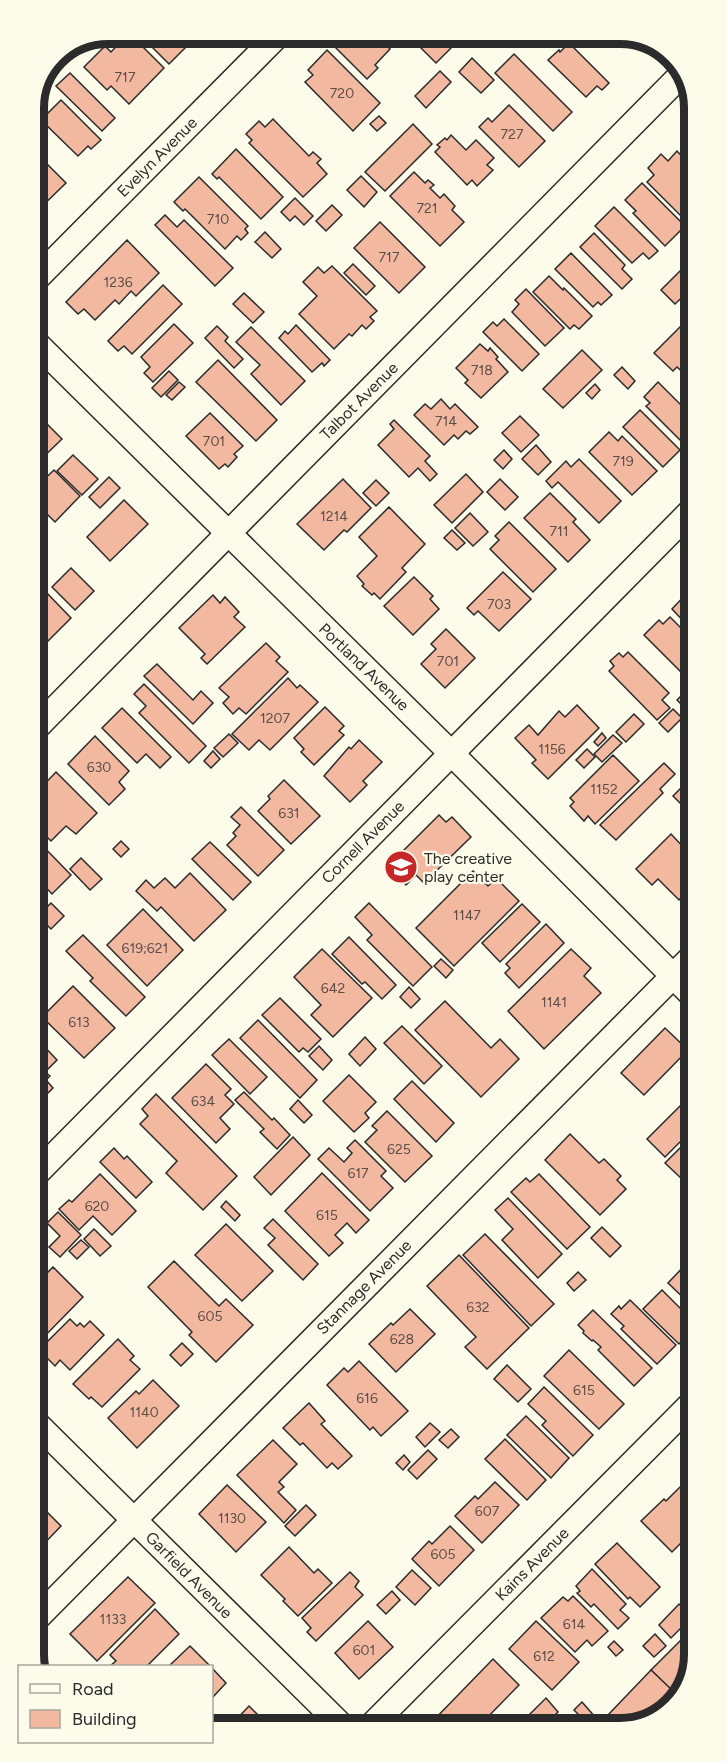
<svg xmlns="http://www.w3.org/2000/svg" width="727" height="1761" font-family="Figtree,sans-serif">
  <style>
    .building { fill: #f2b8a0; stroke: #2b2b2b; stroke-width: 1.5 }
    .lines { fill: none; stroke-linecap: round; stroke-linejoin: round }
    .street-casing { stroke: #2b2b2b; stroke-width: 27 }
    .street { stroke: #fdfbea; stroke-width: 24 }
    .labels { text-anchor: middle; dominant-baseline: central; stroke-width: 4.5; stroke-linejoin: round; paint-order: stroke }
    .number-label { font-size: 14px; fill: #5d4e48 }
    .street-label { font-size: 16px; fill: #2b2b2b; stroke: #fdfbea }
    .poi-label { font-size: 16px; fill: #2b2b2b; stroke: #fdfbea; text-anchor: start }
    .rim { fill: none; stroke: #2b2b2b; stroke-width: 8 }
  </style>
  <rect width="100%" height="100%" fill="#fdfbea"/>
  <g class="building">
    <path d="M 129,33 L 164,68 L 129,104 L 111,86 L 107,90 L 84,67 L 105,46 L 111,52 Z"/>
    <path d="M 138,33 L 184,33 L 192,41 L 169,64 Z"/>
    <path d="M 351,33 L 391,33 L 396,38 L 388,47 L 390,49 L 375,65 L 378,68 L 367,79 L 336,48 Z"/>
    <path d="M 406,33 L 466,33 L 436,63 Z"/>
    <path d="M 494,33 L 510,33 L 516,39 L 508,47 Z"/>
    <path d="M 561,33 L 573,33 L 567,39 Z"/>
    <path d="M 569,43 L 609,83 L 602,90 L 597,86 L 586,97 L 548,60 L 559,50 L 560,52 Z"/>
    <path d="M 327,50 L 380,103 L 353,131 L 305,82 L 313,75 L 308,70 Z"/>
    <path d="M 514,54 L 572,112 L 553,131 L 495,73 Z"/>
    <path d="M 472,58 L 494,80 L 481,93 L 459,72 Z"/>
    <path d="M 440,71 L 451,82 L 426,108 L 415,96 Z"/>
    <path d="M 70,73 L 115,118 L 102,131 L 56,86 Z"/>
    <path d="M 61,100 L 101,140 L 91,149 L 88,146 L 78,156 L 41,120 Z"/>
    <path d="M 509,105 L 545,141 L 519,167 L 479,127 L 488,118 L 492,122 Z"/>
    <path d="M 379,116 L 386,123 L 377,131 L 370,124 Z"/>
    <path d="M 273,119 L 309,156 L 313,152 L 321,159 L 317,163 L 327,174 L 303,197 L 249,143 L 252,140 L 246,134 L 259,121 L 265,127 Z"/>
    <path d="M 413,124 L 432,144 L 385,191 L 365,172 Z"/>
    <path d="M 451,135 L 466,150 L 476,140 L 494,158 L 487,165 L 493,170 L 477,186 L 472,180 L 467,185 L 435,152 L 440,147 L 437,145 L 445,138 L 447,140 Z"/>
    <path d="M 236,149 L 283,197 L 261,219 L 219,177 L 217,179 L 212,174 Z"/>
    <path d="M 677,151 L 690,165 L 690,210 L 683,218 L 647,182 L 654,175 L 648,168 L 661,154 L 668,161 Z"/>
    <path d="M 44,161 L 66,183 L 33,215 L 33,172 Z"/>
    <path d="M 414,172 L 425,183 L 428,180 L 434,185 L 430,188 L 440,198 L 444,194 L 455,206 L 452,210 L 464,222 L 440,246 L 390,196 Z"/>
    <path d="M 361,176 L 377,192 L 364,207 L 347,190 Z"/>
    <path d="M 199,177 L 248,226 L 245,229 L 248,233 L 241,240 L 237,236 L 225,249 L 185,209 L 183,211 L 174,202 Z"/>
    <path d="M 642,183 L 685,226 L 665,246 L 633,213 L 636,211 L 625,200 Z"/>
    <path d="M 295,198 L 313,216 L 304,225 L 295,216 L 290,221 L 281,212 Z"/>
    <path d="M 332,205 L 342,215 L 326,231 L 316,221 Z"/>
    <path d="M 614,207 L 658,251 L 649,259 L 643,253 L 632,263 L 595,226 Z"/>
    <path d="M 165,215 L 177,227 L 184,220 L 233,268 L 215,286 L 155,225 Z"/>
    <path d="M 380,222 L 425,267 L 399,293 L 354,248 Z"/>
    <path d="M 265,232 L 281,249 L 272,258 L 255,242 Z"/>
    <path d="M 594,233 L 625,265 L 622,269 L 632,279 L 622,289 L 580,247 Z"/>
    <path d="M 127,240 L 159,273 L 136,296 L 131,291 L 119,304 L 115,300 L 95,320 L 84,309 L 78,314 L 66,302 Z"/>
    <path d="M 571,253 L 612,295 L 601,305 L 598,302 L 593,307 L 555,269 Z"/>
    <path d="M 353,264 L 375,286 L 366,295 L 344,273 Z"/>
    <path d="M 332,266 L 377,311 L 370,317 L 374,321 L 366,329 L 362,325 L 352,336 L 349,334 L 334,349 L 299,314 L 317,296 L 303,282 L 318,267 L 324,273 Z"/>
    <path d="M 680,271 L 691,282 L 691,289 L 675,304 L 661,290 Z"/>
    <path d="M 549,276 L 563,290 L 564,288 L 592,316 L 579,329 L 574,325 L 570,329 L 533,292 Z"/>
    <path d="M 163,285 L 182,304 L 132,354 L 124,346 L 118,351 L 108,341 Z"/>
    <path d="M 526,289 L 564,328 L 545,346 L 512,312 L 519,304 L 515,300 Z"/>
    <path d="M 244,293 L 264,312 L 253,323 L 233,304 Z"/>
    <path d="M 504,319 L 539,354 L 522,371 L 483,332 L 493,322 L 497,326 Z"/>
    <path d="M 685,322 L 691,328 L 691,385 L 687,381 L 690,379 L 677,367 L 673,371 L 654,353 Z"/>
    <path d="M 174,324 L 193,343 L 153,382 L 144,373 L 150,367 L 141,357 Z"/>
    <path d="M 296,325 L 330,360 L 324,366 L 322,363 L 312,372 L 279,338 L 285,331 L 288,334 Z"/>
    <path d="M 217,326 L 228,337 L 225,341 L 243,359 L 234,368 L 205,338 Z"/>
    <path d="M 251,327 L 305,381 L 281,405 L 251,374 L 260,365 L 236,342 Z"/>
    <path d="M 480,344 L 488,351 L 490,348 L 498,357 L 496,359 L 508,372 L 481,398 L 465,383 L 468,380 L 456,368 Z"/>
    <path d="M 582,350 L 602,370 L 563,408 L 543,389 Z"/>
    <path d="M 218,360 L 277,420 L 256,441 L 196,382 Z"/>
    <path d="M 622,367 L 635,381 L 628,389 L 614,375 Z"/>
    <path d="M 169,371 L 178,380 L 161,397 L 152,388 Z"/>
    <path d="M 179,382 L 185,387 L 172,400 L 166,395 Z"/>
    <path d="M 658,382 L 691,415 L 691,441 L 686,446 L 646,406 L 650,403 L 644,397 Z"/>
    <path d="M 595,384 L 600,390 L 592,399 L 586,393 Z"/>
    <path d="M 441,399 L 450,409 L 455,404 L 478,427 L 470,434 L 466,431 L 458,439 L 454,435 L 444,445 L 414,415 L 425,404 L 431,409 Z"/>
    <path d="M 640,410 L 680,450 L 663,467 L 623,427 Z"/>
    <path d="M 210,413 L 243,446 L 234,454 L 237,457 L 228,467 L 225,464 L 219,469 L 186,436 Z"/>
    <path d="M 39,416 L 62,439 L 34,466 L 34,422 Z"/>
    <path d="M 520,416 L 539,435 L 521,452 L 502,433 Z"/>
    <path d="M 394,420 L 430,456 L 425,461 L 437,474 L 430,481 L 418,468 L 409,477 L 378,445 L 394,429 L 390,424 Z"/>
    <path d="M 609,432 L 618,441 L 622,436 L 657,471 L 632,495 L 589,452 Z"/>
    <path d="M 536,445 L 551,462 L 538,475 L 522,459 Z"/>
    <path d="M 504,450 L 512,459 L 503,469 L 494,460 Z"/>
    <path d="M 73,455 L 98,479 L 82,495 L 57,471 Z"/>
    <path d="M 579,459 L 621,501 L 599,523 L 558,482 L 552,488 L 546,481 L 566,461 L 571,467 Z"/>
    <path d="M 54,470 L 80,496 L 55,522 L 42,509 L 47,504 L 41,498 L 38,501 L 34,497 L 34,489 Z"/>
    <path d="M 466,474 L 483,492 L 452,523 L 434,505 Z"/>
    <path d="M 109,477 L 120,488 L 100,508 L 89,497 Z"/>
    <path d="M 343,479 L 371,508 L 347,532 L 344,530 L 324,550 L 297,524 Z"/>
    <path d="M 500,479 L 518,497 L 505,510 L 487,492 Z"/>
    <path d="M 376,480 L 389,493 L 376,506 L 363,493 Z"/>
    <path d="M 550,493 L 576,519 L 573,522 L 590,540 L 568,562 L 524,518 Z"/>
    <path d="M 124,500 L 148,524 L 110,561 L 87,537 Z"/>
    <path d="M 389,507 L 425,544 L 402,568 L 406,572 L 380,599 L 374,593 L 372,595 L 362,586 L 364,584 L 357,576 L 377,556 L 359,537 Z"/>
    <path d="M 470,513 L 488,532 L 473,546 L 455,528 Z"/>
    <path d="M 509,522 L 556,569 L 533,592 L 490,549 L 499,540 L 495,536 Z"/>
    <path d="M 452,530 L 465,543 L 457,550 L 444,538 Z"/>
    <path d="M 71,568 L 94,591 L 75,610 L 52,587 Z"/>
    <path d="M 503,572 L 531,599 L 499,631 L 478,611 L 474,615 L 467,608 Z"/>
    <path d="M 414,577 L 433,596 L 430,599 L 439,609 L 413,635 L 384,606 Z"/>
    <path d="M 45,591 L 71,618 L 35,654 L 34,602 Z"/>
    <path d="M 689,591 L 691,593 L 691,629 L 672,609 Z"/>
    <path d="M 213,595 L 220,603 L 225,597 L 239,612 L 234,617 L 245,627 L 207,664 L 201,658 L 205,654 L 179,628 Z"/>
    <path d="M 670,617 L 692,639 L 692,676 L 688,679 L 644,635 L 659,620 L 663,624 Z"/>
    <path d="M 446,629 L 475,658 L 445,688 L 421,664 L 436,649 L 431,644 Z"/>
    <path d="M 266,643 L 280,657 L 276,661 L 288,672 L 246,714 L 239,708 L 233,714 L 223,703 L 229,697 L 219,688 Z"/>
    <path d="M 628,652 L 669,693 L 662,700 L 670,708 L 657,720 L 609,671 L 614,666 L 610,661 L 619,653 L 623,657 Z"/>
    <path d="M 157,664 L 193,700 L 201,691 L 213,703 L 193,724 L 144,676 Z"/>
    <path d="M 288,678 L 297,688 L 300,685 L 318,702 L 270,750 L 259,740 L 249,750 L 232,734 Z"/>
    <path d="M 144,684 L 206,746 L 189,763 L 139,713 L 146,706 L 134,694 Z"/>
    <path d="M 685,692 L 692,698 L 692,715 L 677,700 Z"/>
    <path d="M 577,705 L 599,728 L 548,779 L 532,763 L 536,760 L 515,738 L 529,725 L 538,735 L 559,711 L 565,717 Z"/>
    <path d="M 325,707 L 344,726 L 339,731 L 344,735 L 314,765 L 301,752 L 304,749 L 294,738 Z"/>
    <path d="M 122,708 L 171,757 L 160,768 L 146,754 L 137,763 L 102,728 Z"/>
    <path d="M 673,709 L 682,718 L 668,732 L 659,723 Z"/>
    <path d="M 634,714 L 644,724 L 626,742 L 616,732 Z"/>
    <path d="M 689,718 L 692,720 L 690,729 L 685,723 Z"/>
    <path d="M 602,733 L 606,738 L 598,746 L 594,742 Z"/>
    <path d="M 229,734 L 238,743 L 223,757 L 214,748 Z"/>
    <path d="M 613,735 L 622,743 L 602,762 L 594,754 Z"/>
    <path d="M 95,736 L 129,771 L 119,782 L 125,789 L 109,805 L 68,764 Z"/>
    <path d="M 359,740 L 382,762 L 363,781 L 367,785 L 350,802 L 324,776 L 349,747 L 351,749 Z"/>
    <path d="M 587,749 L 595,757 L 584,768 L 576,760 Z"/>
    <path d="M 213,751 L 220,759 L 211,768 L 204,761 Z"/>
    <path d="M 613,755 L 639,781 L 595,824 L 588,816 L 584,821 L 570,806 L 574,802 L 570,798 Z"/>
    <path d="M 664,763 L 675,774 L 660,789 L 663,793 L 616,840 L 600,825 Z"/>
    <path d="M 56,772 L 97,813 L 76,834 L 66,826 L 51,841 L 35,825 L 35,794 Z"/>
    <path d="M 692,777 L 692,797 L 683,806 L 673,796 Z"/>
    <path d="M 284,780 L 320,816 L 291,844 L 258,811 L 270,799 L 268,796 Z"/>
    <path d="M 241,807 L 284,850 L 258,876 L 227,845 L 236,836 L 233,833 L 240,825 L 231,817 Z"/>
    <path d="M 439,815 L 446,822 L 452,817 L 471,837 L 424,883 L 416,875 L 406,885 L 388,866 Z"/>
    <path d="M 692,831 L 692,846 L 685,839 Z"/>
    <path d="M 671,834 L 689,853 L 686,857 L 692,863 L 692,886 L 679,900 L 658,879 L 652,885 L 636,869 Z"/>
    <path d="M 35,838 L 71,875 L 52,894 L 35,876 Z"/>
    <path d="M 121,841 L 129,849 L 121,857 L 113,849 Z"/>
    <path d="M 210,842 L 251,882 L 233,900 L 192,859 Z"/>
    <path d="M 81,858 L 102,879 L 90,890 L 70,869 Z"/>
    <path d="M 473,871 L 488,886 L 496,878 L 519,901 L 454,966 L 416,928 Z"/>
    <path d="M 190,873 L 226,910 L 194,941 L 161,907 L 157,911 L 136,891 L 146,880 L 154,888 L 165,878 L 175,888 Z"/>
    <path d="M 51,903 L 64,916 L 51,929 L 38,916 Z"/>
    <path d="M 369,903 L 432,967 L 413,986 L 367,940 L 372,935 L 355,917 Z"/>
    <path d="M 522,904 L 540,922 L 500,962 L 482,943 Z"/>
    <path d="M 143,909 L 183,950 L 147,986 L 107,945 Z"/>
    <path d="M 546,924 L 564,943 L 519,988 L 505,973 L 510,968 L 506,964 Z"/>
    <path d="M 83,935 L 145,997 L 126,1016 L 90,981 L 93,978 L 66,951 Z"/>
    <path d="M 349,937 L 396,985 L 382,999 L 365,982 L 362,984 L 332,954 Z"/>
    <path d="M 322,949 L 372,998 L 333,1037 L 311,1015 L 321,1005 L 294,977 Z"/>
    <path d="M 571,949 L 591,968 L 584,976 L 601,993 L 544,1049 L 508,1011 Z"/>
    <path d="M 441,959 L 453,970 L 446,978 L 434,966 Z"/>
    <path d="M 73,986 L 115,1028 L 84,1058 L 42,1017 Z"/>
    <path d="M 409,987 L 420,999 L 411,1008 L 400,997 Z"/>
    <path d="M 280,998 L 321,1039 L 308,1052 L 303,1048 L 299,1052 L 262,1015 Z"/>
    <path d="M 445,1001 L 491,1048 L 500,1039 L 519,1059 L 481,1097 L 415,1030 Z"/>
    <path d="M 258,1020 L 317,1080 L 300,1098 L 240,1038 Z"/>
    <path d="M 402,1026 L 442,1066 L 424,1084 L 384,1043 Z"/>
    <path d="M 665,1028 L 688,1050 L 644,1095 L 621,1073 Z"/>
    <path d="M 35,1030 L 42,1038 L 39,1041 L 57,1060 L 45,1072 L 50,1076 L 46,1080 L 53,1088 L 39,1102 L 35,1099 Z"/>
    <path d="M 365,1037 L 376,1049 L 360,1066 L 349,1054 Z"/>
    <path d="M 229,1039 L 267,1077 L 250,1094 L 212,1055 Z"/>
    <path d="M 319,1046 L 332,1060 L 323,1070 L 309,1056 Z"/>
    <path d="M 206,1064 L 231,1089 L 225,1095 L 234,1104 L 220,1118 L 230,1129 L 216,1143 L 172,1098 Z"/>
    <path d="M 349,1075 L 376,1102 L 365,1113 L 369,1118 L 354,1132 L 323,1101 Z"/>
    <path d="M 412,1081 L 454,1123 L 436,1142 L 394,1099 Z"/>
    <path d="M 244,1092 L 272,1120 L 274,1118 L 290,1135 L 277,1149 L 260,1132 L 264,1129 L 235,1100 Z"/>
    <path d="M 693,1093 L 693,1129 L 665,1157 L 647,1139 Z"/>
    <path d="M 156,1094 L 237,1176 L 203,1210 L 166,1173 L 177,1161 L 140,1124 L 148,1116 L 142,1109 Z"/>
    <path d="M 298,1100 L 312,1115 L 304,1123 L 290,1109 Z"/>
    <path d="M 387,1111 L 432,1156 L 405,1182 L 365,1142 L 377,1130 L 372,1126 Z"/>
    <path d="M 570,1134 L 599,1163 L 604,1159 L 621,1176 L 617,1180 L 626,1189 L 600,1215 L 545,1160 Z"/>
    <path d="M 693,1135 L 693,1172 L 684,1181 L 665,1163 Z"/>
    <path d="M 293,1137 L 310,1155 L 271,1195 L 254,1177 Z"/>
    <path d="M 355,1140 L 386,1171 L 381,1176 L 393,1188 L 370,1211 L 318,1159 L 329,1148 L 344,1162 L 352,1153 L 347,1148 Z"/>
    <path d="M 114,1148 L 124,1159 L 127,1156 L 152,1182 L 136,1198 L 100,1162 Z"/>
    <path d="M 322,1173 L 369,1220 L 356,1233 L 347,1223 L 335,1235 L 343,1243 L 329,1256 L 285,1211 Z"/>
    <path d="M 100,1174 L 136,1211 L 112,1235 L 93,1216 L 79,1230 L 59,1209 L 69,1200 L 72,1202 Z"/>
    <path d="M 539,1174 L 590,1227 L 567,1249 L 511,1192 L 526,1178 L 530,1182 Z"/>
    <path d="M 508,1198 L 562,1254 L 538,1278 L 502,1240 L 513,1229 L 495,1210 Z"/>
    <path d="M 226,1201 L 240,1215 L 235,1221 L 221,1207 Z"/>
    <path d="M 58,1212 L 81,1235 L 60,1257 L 49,1247 L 60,1236 L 47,1223 Z"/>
    <path d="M 273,1219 L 318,1264 L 303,1280 L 268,1245 L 275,1238 L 264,1228 Z"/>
    <path d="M 226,1224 L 273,1271 L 242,1301 L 195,1255 Z"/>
    <path d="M 602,1227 L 621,1246 L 610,1257 L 591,1238 Z"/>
    <path d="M 94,1229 L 111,1246 L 100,1256 L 84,1239 Z"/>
    <path d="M 485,1234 L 554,1304 L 531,1326 L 463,1255 Z"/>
    <path d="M 81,1240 L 89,1247 L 77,1259 L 69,1251 Z"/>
    <path d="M 36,1251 L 47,1262 L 36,1273 Z"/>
    <path d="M 459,1255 L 529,1328 L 487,1369 L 465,1347 L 476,1337 L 427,1286 Z"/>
    <path d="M 174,1261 L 219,1306 L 226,1299 L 253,1325 L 216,1362 L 189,1335 L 192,1332 L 148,1287 Z"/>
    <path d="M 688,1262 L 693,1268 L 693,1307 L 668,1283 Z"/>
    <path d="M 53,1267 L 83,1297 L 36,1345 L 36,1298 L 44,1290 L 37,1283 Z"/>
    <path d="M 578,1272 L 586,1280 L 574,1291 L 567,1283 Z"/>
    <path d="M 662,1290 L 693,1321 L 693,1329 L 679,1344 L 643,1309 Z"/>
    <path d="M 630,1300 L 676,1345 L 657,1364 L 621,1329 L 624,1326 L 611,1314 L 619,1306 L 621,1309 Z"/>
    <path d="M 410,1309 L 435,1334 L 396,1372 L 369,1344 L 391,1323 L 393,1325 Z"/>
    <path d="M 593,1310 L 652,1368 L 634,1386 L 598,1350 L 601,1347 L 593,1340 L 592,1341 L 583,1333 L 584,1331 L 578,1325 Z"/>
    <path d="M 70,1319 L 77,1326 L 80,1323 L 84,1327 L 90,1321 L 104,1335 L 70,1370 L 60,1360 L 55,1366 L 39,1350 Z"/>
    <path d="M 118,1339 L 134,1356 L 130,1360 L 140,1369 L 102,1407 L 91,1397 L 89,1399 L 73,1384 Z"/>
    <path d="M 182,1343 L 193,1354 L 181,1366 L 170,1355 Z"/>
    <path d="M 569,1350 L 624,1404 L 599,1429 L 544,1376 Z"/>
    <path d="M 359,1361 L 408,1411 L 381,1436 L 373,1427 L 370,1430 L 327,1385 L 344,1368 L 348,1372 Z"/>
    <path d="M 507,1365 L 531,1389 L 518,1402 L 494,1379 Z"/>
    <path d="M 153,1380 L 179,1406 L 137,1448 L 108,1418 L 136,1391 L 139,1394 Z"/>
    <path d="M 544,1387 L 593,1435 L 573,1456 L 542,1425 L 546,1421 L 528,1404 Z"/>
    <path d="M 309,1403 L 325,1421 L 321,1424 L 352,1456 L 338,1469 L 332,1463 L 327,1468 L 303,1443 L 300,1445 L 283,1428 Z"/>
    <path d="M 526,1416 L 569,1458 L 551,1478 L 507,1435 Z"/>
    <path d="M 430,1423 L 440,1432 L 425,1447 L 416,1437 Z"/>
    <path d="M 451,1429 L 459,1437 L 448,1448 L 439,1440 Z"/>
    <path d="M 505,1439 L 546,1480 L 527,1500 L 485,1459 Z"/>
    <path d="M 273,1440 L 297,1464 L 279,1482 L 284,1487 L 278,1492 L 296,1510 L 284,1523 L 237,1475 Z"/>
    <path d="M 428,1450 L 437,1459 L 417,1479 L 408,1470 Z"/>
    <path d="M 404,1455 L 410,1462 L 403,1470 L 396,1463 Z"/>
    <path d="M 495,1482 L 519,1505 L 482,1543 L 455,1516 L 475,1496 L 478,1499 Z"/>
    <path d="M 227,1485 L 266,1522 L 236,1552 L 199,1514 Z"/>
    <path d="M 681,1486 L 694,1500 L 694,1522 L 687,1529 L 691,1533 L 672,1552 L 641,1521 L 664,1499 L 666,1501 Z"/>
    <path d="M 36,1501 L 61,1526 L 37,1551 Z"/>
    <path d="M 306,1505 L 316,1515 L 295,1536 L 285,1526 Z"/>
    <path d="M 450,1526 L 474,1550 L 439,1586 L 412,1559 L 429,1541 L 432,1544 Z"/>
    <path d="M 617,1543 L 660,1587 L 640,1607 L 630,1597 L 628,1599 L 595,1564 Z"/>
    <path d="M 289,1547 L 314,1573 L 318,1569 L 332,1583 L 298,1616 L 283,1601 L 285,1599 L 261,1575 Z"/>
    <path d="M 592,1569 L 626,1604 L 620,1610 L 629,1618 L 618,1629 L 594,1604 L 591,1607 L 577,1593 L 580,1591 L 576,1586 Z"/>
    <path d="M 412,1570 L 431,1588 L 415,1605 L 396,1587 Z"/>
    <path d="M 350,1572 L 359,1581 L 355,1587 L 363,1595 L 316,1641 L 307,1632 L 311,1628 L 302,1618 Z"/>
    <path d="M 128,1577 L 155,1603 L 97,1661 L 70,1634 Z"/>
    <path d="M 392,1591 L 400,1600 L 386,1614 L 377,1605 Z"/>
    <path d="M 573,1596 L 608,1631 L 592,1646 L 587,1640 L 575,1652 L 541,1618 L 563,1597 L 568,1601 Z"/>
    <path d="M 679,1604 L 692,1617 L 671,1638 L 659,1625 Z"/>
    <path d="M 155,1609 L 179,1634 L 147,1666 L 110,1666 L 116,1661 L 110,1655 Z"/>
    <path d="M 368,1621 L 393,1647 L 359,1679 L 335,1653 Z"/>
    <path d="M 536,1621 L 579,1662 L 552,1690 L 509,1649 Z"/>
    <path d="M 694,1627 L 694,1654 L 679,1698 L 651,1670 Z"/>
    <path d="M 655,1634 L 666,1646 L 654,1657 L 643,1646 Z"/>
    <path d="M 614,1641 L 623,1650 L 616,1656 L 608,1647 Z"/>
    <path d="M 190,1646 L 210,1666 L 169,1666 Z"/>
    <path d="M 493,1659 L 519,1685 L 480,1725 L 428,1726 Z"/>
    <path d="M 212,1668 L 226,1683 L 212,1698 Z"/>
    <path d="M 651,1670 L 673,1691 L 640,1724 L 617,1724 L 608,1715 Z"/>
    <path d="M 546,1698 L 558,1712 L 545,1725 L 536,1725 L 528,1716 Z"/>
    <path d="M 582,1702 L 596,1718 L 589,1725 L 574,1710 Z"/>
    <path d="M 249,1706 L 270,1727 L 229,1727 Z"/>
  </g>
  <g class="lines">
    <g class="street-casing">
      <g id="street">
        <path d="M 34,281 L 280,33"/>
        <path d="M 34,341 L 451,753 L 692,995"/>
        <path d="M 35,729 L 683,73"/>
        <path d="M 36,1174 L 691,511"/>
        <path d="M 36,1423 L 342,1726"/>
        <path d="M 37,1618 L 692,957"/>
        <path d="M 371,1726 L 693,1402"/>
      </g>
    </g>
    <use href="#street" class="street"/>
  </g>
  <defs>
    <g id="school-disc" transform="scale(1.725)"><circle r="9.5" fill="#c62828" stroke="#fdfbea"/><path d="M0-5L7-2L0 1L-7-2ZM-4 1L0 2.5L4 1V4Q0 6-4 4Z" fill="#fff"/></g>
  </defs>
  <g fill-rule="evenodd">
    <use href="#school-disc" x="401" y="867"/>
  </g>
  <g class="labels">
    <g class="number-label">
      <text x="125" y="77">717</text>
      <text x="342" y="93">720</text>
      <text x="512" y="134">727</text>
      <text x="427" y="208">721</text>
      <text x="218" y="219">710</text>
      <text x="389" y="257">717</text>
      <text x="118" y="282">1236</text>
      <text x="482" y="370">718</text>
      <text x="446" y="421">714</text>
      <text x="214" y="441">701</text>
      <text x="623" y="461">719</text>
      <text x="334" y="516">1214</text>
      <text x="559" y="531">711</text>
      <text x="499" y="604">703</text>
      <text x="448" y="661">701</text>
      <text x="275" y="718">1207</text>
      <text x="552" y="749">1156</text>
      <text x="99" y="767">630</text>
      <text x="604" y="789">1152</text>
      <text x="289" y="813">631</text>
      <text x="467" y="915">1147</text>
      <text x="145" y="948">619;621</text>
      <text x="333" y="988">642</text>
      <text x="554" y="1002">1141</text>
      <text x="79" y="1022">613</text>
      <text x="203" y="1101">634</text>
      <text x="399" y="1149">625</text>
      <text x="358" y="1173">617</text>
      <text x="97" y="1206">620</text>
      <text x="327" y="1215">615</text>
      <text x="478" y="1307">632</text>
      <text x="210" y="1316">605</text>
      <text x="402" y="1339">628</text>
      <text x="584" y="1390">615</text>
      <text x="367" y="1398">616</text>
      <text x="144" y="1412">1140</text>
      <text x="487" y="1511">607</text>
      <text x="232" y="1518">1130</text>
      <text x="443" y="1554">605</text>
      <text x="113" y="1619">1133</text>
      <text x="574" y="1624">614</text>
      <text x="364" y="1650">601</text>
      <text x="544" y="1656">612</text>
    </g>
    <g class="street-label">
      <text transform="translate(157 157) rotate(-45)">Evelyn Avenue</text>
      <text transform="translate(359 401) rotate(-45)">Talbot Avenue</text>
      <text transform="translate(364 667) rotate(44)">Portland Avenue</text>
      <text transform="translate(363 842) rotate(-45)">Cornell Avenue</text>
      <text transform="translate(364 1287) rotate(-45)">Stannage Avenue</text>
      <text transform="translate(532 1564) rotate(-45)">Kains Avenue</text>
      <text transform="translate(189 1575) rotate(45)">Garfield Avenue</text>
    </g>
    <g class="poi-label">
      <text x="424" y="858">The creative<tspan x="424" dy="18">play center</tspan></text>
    </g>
  </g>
  <path d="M0 0H727V1761H0ZM108 44H620A64 64 0 0 1 684 108V1654A64 64 0 0 1 620 1718H108A64 64 0 0 1 44 1654V108A64 64 0 0 1 108 44Z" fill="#fdfbea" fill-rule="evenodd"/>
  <path class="rim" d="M108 44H620A64 64 0 0 1 684 108V1654A64 64 0 0 1 620 1718H108A64 64 0 0 1 44 1654V108A64 64 0 0 1 108 44Z"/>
  <rect x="18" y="1665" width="195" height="78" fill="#fdfbea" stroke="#a9a89e" stroke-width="1.5"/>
  <rect x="30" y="1684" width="30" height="9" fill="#fdfbea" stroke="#a9a89e" stroke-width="1.5"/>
  <text x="72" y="1695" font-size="18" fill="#2b2b2b">Road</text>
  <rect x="30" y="1710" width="30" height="18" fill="#f2b8a0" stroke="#a9a89e" stroke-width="1.5"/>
  <text x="72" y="1725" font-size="18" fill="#2b2b2b">Building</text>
</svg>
